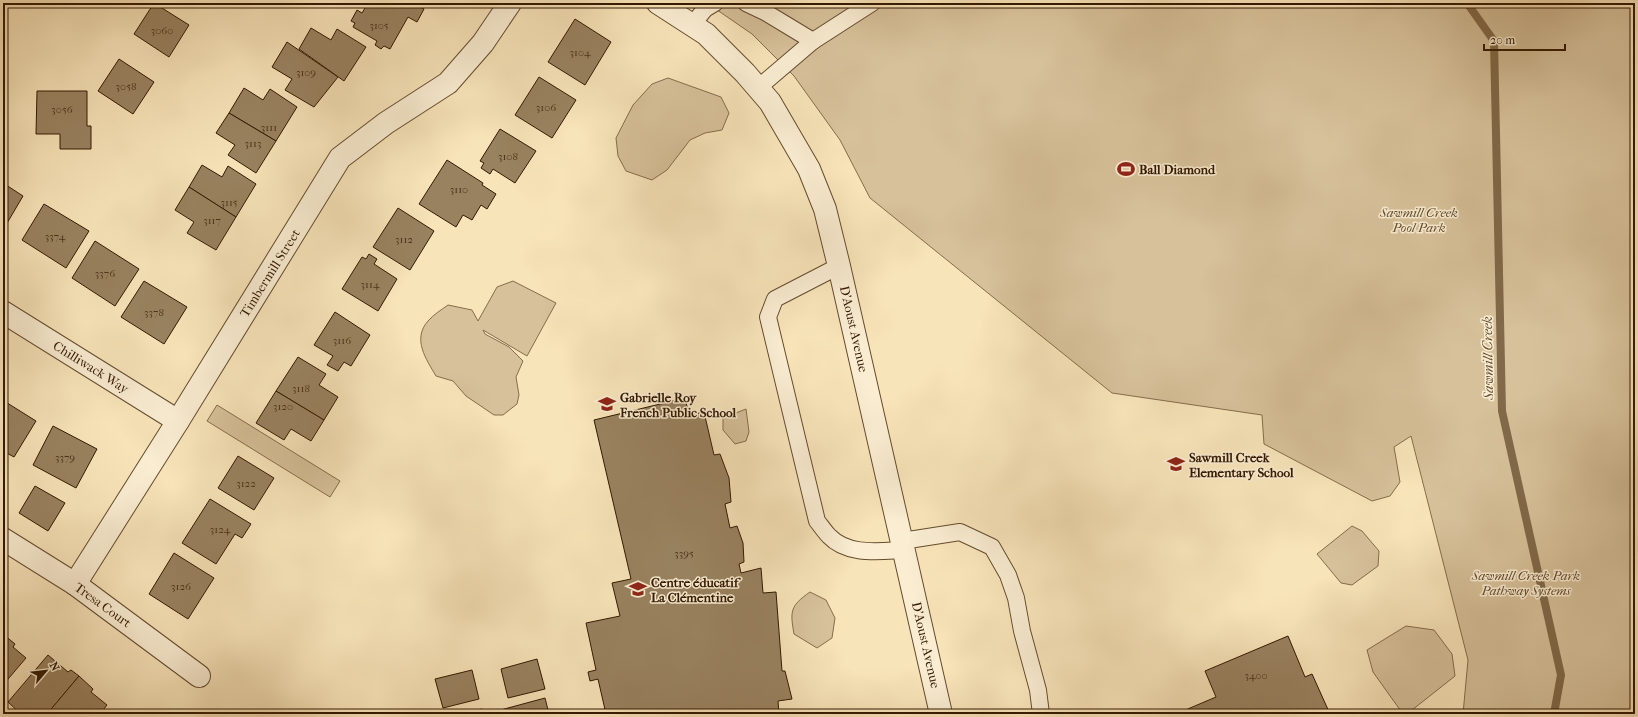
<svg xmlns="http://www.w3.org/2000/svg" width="1638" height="717" font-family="'IM FELL French Canon',serif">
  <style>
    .green { fill: #d7c19a; stroke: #856c4d }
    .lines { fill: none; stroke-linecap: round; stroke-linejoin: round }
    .stream { stroke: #816949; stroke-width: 8 }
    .building { fill: #998260; stroke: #331800 }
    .service-casing { stroke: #644b2e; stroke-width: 18 }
    .minor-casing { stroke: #644b2e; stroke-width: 24 }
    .tertiary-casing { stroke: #644b2e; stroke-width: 24 }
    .service { stroke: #faedd2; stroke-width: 16 }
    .minor { stroke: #faedd2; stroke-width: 22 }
    .tertiary { stroke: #faedd2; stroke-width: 22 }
    .labels { text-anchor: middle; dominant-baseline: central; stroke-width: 3; stroke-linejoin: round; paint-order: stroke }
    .number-label { font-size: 11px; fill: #4c3218 }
    .poi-label { font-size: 13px; font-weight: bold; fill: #331800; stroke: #faedd2; text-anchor: start }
    .park-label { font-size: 13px; font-style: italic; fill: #644b2e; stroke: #faedd2 }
    .street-label { font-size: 13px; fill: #331800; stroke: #faedd2 }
    .water-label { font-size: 14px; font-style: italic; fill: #674e31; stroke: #faedd2 }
  </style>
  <rect width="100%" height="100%" fill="#f8e4b9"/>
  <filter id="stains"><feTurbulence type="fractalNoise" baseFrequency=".005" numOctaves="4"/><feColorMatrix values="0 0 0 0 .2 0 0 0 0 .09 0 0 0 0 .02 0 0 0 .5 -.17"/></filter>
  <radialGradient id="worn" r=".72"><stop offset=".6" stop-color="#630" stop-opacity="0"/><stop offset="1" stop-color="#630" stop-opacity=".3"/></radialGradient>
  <g class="green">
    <path d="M 707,3 L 1635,3 L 1635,714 L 1463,714 L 1468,660 L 1411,436 L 1394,447 L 1400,482 L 1390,496 L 1372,501 L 1264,444 L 1262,415 L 1112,393 L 870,198 L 840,140 L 794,76 L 752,34 Z"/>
    <path d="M 668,78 L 721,97 L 729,113 L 722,130 L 705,133 L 690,140 L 667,170 L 652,180 L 626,171 L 618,156 L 616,138 L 633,105 L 652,84 Z"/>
    <path d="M 513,281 L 556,303 L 527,356 L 483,330 L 485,334 L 509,347 L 523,361 L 516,377 L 519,395 L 517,404 L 503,415 L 494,415 L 466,396 L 453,381 L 436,376 C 426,359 412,339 428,321 C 433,315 441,310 448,305 L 472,310 L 478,321 L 497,287 Z"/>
    <path d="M 217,405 L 340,481 L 330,497 L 207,421 Z"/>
    <path d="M 746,409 L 749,432 L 746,441 L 735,444 L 723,430 L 723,418 Z"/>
    <path d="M 1352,526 L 1362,531 L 1379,551 L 1378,566 L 1352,585 L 1341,583 L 1317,554 Z"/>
    <path d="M 810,592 L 826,600 L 835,618 L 832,638 L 817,648 L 794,634 C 790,611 790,606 810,592 Z"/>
    <path d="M 1406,626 L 1434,630 L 1452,654 L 1455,676 L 1407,714 L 1403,714 L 1373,672 L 1367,650 Z"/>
  </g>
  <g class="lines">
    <path class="stream" d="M 1467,3 L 1494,41 L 1502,411 L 1561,675 L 1554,714"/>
  </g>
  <g class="building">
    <path d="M 154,3 L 189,25 L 169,57 L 134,34 Z"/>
    <path d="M 368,3 L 387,3 L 390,5 L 392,3 L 413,3 L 424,9 L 417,22 L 408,17 L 390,49 L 384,46 L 381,49 L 375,45 L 377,41 L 353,27 L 355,23 L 351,21 L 357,10 L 362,13 Z"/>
    <path d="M 575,19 L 611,42 L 585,85 L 548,62 Z"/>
    <path d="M 311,28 L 331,40 L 337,29 L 366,47 L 344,81 L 299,49 Z"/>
    <path d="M 287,42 L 338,77 L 314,107 L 285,90 L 292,79 L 272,67 Z"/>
    <path d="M 119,59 L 154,82 L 133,114 L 98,91 Z"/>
    <path d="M 539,77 L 576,100 L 552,138 L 515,115 Z"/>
    <path d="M 244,88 L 263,100 L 270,89 L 297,107 L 276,141 L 229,113 Z"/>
    <path d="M 37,91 L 87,91 L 87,126 L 91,126 L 91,149 L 60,149 L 60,134 L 36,134 Z"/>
    <path d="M 229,113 L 276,141 L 256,173 L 228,155 L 235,145 L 216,133 Z"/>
    <path d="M 500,129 L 536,151 L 515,183 L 493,169 L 490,174 L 481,168 L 484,163 L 480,161 Z"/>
    <path d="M 447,160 L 483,183 L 482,185 L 496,194 L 487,209 L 481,205 L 472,220 L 463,215 L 456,227 L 419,204 Z"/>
    <path d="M 202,165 L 222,177 L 228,166 L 256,184 L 236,217 L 189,187 Z"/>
    <path d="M 3,183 L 23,196 L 3,230 Z"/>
    <path d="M 189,187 L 236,217 L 216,250 L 187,233 L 194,222 L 175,210 Z"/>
    <path d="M 44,204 L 89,231 L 66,268 L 22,240 Z"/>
    <path d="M 398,208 L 434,231 L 410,270 L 373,247 Z"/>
    <path d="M 95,241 L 139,269 L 115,306 L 72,278 Z"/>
    <path d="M 369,254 L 377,259 L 374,264 L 397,279 L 378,311 L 342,289 L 362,257 L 366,259 Z"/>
    <path d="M 144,281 L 187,307 L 164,344 L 121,317 Z"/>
    <path d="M 335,312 L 370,335 L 351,366 L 344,362 L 338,371 L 327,365 L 333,356 L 314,345 Z"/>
    <path d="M 298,357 L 326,374 L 319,385 L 338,397 L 324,420 L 276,391 Z"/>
    <path d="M 276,391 L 324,420 L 311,441 L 291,429 L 284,440 L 256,423 Z"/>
    <path d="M 685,398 L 689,415 L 704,412 L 714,455 L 720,454 L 729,478 L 731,502 L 725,504 L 730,528 L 737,526 L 743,543 L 744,562 L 739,564 L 741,573 L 761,568 L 763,593 L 776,592 L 782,671 L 785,671 L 792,699 L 778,701 L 779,714 L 606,714 L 598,679 L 590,681 L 588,672 L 596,670 L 586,623 L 620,616 L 612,583 L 631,579 L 594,420 Z"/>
    <path d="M 4,401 L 36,421 L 14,457 L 3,451 L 3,404 Z"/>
    <path d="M 53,426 L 97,449 L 76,488 L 33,465 Z"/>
    <path d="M 238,456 L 274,478 L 254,510 L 218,488 Z"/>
    <path d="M 35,486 L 65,503 L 48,531 L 19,513 Z"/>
    <path d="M 210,499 L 251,524 L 242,538 L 235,534 L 216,564 L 182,543 Z"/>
    <path d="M 174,553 L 214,578 L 188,619 L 149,594 Z"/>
    <path d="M 3,634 L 15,644 L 13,647 L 26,658 L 3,685 Z"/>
    <path d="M 1288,636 L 1305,677 L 1312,674 L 1330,714 L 1176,714 L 1216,697 L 1205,671 Z"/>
    <path d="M 48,655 L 68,672 L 71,670 L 79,676 L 47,714 L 21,714 L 8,702 Z"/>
    <path d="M 537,659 L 545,689 L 508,698 L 501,669 Z"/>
    <path d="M 472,670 L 479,699 L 443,708 L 435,679 Z"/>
    <path d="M 79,676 L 93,689 L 91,692 L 107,705 L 100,714 L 47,714 Z"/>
    <path d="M 545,698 L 549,714 L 497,714 L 497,711 Z"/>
    <path d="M 482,709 L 483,714 L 459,714 Z"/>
  </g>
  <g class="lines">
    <g class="service-casing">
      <g id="service">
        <path d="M 746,3 L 765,12 L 813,41"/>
        <path d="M 692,25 L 705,9 L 715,3"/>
        <path d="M 758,88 L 813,41 L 872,3"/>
        <path d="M 839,266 L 775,299 L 768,317 L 817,521 C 821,526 825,532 829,536 C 848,556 879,551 904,550"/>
        <path d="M 902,541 L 960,532 L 992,547 L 1008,575 L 1016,598 L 1022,631 L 1038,690 L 1041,714"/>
      </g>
    </g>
    <g class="minor-casing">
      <g id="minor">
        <path d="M 3,312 L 178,421"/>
        <path d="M 3,539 L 75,584 L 199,676"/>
        <path d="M 75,584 L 178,421 L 340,158 L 386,123 L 448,83 L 483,43 L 510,3"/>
      </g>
    </g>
    <g class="tertiary-casing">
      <path id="tertiary" d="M 658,3 L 706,34 L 745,73 L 770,102 L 809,169 L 825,209 L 839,266 L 941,714"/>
    </g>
    <use href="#service" class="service"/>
    <use href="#minor" class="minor"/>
    <use href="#tertiary" class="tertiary"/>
  </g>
  <defs>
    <g id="stadium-bare" transform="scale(1.38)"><path d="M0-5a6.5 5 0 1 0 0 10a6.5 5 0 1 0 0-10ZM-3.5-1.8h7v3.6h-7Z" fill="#8f2418" stroke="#faedd2" stroke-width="2.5" paint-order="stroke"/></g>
    <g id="school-bare" transform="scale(1.38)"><path d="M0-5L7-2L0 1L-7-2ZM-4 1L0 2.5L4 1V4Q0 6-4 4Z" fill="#8f2418" stroke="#faedd2" stroke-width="2.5" paint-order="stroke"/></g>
  </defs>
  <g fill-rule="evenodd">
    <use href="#stadium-bare" x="1126" y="169"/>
    <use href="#school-bare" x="607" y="404"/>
    <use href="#school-bare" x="1176" y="464"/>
    <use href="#school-bare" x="638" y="589"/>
  </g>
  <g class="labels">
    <g class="number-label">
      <text x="379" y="25">3105</text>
      <text x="162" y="30">3060</text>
      <text x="580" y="52">3104</text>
      <text x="306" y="72">3109</text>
      <text x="126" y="86">3058</text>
      <text x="546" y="107">3106</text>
      <text x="62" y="109">3056</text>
      <text x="269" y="127">3111</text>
      <text x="253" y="143">3113</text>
      <text x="508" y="156">3108</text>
      <text x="459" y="189">3110</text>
      <text x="229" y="202">3115</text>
      <text x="212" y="220">3117</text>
      <text x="55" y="236">3374</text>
      <text x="404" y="239">3112</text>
      <text x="105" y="273">3376</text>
      <text x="370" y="284">3114</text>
      <text x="154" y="312">3378</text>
      <text x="342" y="340">3116</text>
      <text x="301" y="388">3118</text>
      <text x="283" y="406">3120</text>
      <text x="65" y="457">3379</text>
      <text x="246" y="483">3122</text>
      <text x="220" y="529">3124</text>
      <text x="684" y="553">3395</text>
      <text x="181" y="586">3126</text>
      <text x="1256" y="675">3400</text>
    </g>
    <g class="poi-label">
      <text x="1139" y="169">Ball Diamond</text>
      <text x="620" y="397">Gabrielle Roy<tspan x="620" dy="15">French Public School</tspan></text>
      <text x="1189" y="457">Sawmill Creek<tspan x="1189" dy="15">Elementary School</tspan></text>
      <text x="651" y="582">Centre éducatif<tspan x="651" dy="15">La Clémentine</tspan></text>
    </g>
    <g class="park-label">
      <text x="1419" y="212">Sawmill Creek<tspan x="1419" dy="15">Pool Park</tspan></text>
      <text x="1526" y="575">Sawmill Creek Park<tspan x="1526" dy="15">Pathway Systems</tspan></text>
    </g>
    <g class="street-label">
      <text transform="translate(270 273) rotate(-58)">Timbermill Street</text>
      <text transform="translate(854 329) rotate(77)">D'Aoust Avenue</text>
      <text transform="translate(91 367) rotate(32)">Chilliwack Way</text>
      <text transform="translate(103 605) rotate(36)">Tresa Court</text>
      <text transform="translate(926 645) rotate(77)">D'Aoust Avenue</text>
    </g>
    <g class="water-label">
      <text transform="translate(1488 358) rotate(-91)">Sawmill Creek</text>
    </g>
  </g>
  <rect width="1638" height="717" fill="none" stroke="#f8e4b9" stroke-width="16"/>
  <rect x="4" y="4" width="1630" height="709" fill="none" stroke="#331800" stroke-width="2"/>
  <rect x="8" y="8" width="1622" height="701" fill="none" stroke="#331800"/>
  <g transform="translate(46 671) rotate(62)" stroke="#faedd2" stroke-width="3" paint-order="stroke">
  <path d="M0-3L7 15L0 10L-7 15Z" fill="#331800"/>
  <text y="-6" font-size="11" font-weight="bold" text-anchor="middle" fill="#331800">N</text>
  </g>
  <path d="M1484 44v6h81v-6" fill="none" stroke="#331800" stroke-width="2"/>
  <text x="1490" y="44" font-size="12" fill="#331800" stroke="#faedd2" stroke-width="3" paint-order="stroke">20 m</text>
  <rect width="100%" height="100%" filter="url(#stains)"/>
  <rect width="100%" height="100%" fill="url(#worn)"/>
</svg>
